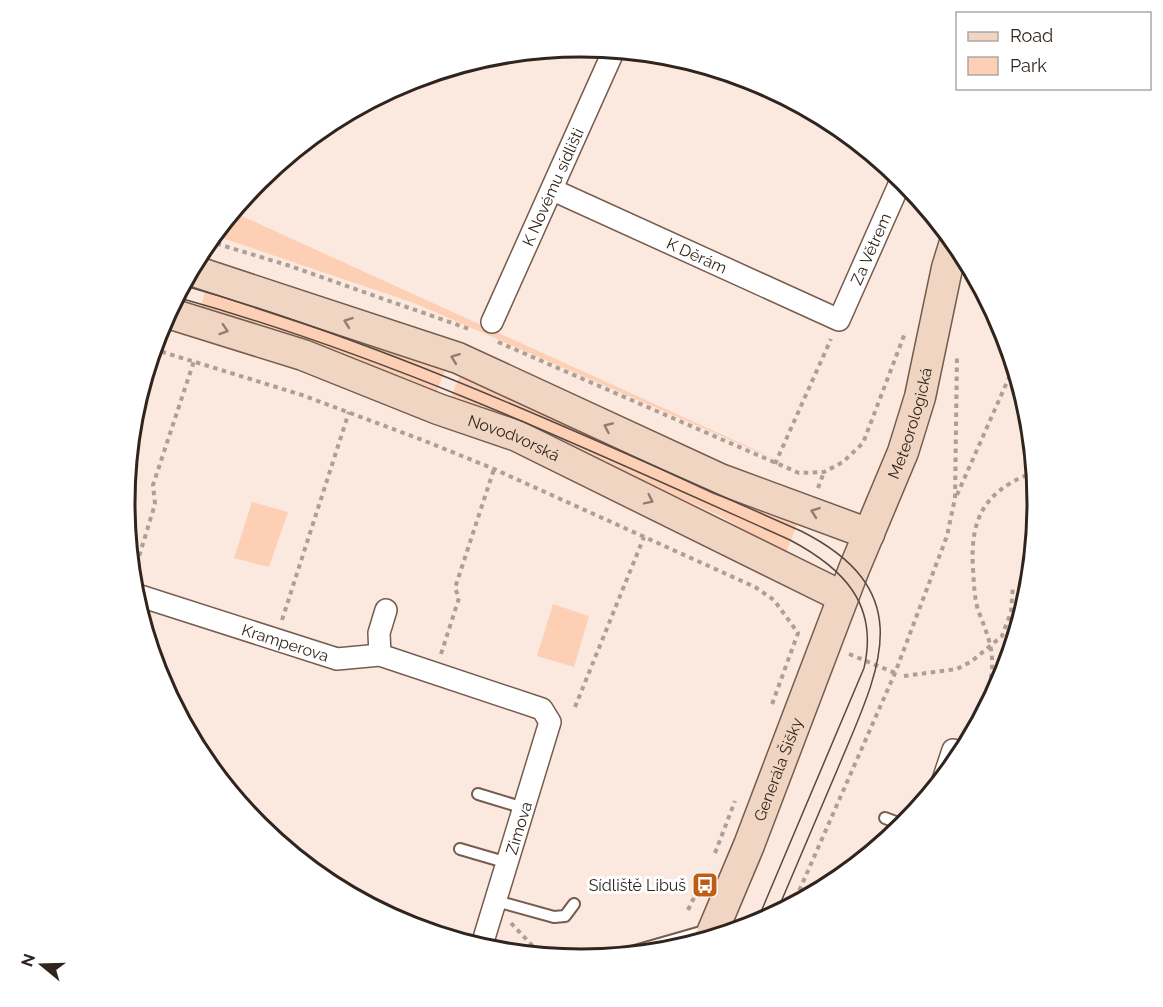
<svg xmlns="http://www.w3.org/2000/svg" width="1163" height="1007" font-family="Raleway,sans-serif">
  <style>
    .green { fill: #fdd0b6 }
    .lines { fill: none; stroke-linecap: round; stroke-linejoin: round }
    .lane-casing { stroke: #765c4d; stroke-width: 14 }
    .street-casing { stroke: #765c4d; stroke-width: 24 }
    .secondary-casing { stroke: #765c4d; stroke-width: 33 }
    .path { stroke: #ae9e95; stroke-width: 4; stroke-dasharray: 4.5 4.5; stroke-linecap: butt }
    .lane { stroke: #fff; stroke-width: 10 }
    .street { stroke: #fff; stroke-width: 21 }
    .secondary { stroke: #f0d5c3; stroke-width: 30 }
    .tram { stroke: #554941; stroke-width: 1.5 }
    .oneway { stroke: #907d70 }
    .labels { text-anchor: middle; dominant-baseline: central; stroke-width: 6; stroke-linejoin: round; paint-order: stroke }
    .street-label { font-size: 16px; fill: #30251e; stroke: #fff }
    .poi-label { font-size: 16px; fill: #30251e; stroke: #fff; text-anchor: end }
    .rim { fill: none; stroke: #30251e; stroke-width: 3 }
  </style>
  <rect width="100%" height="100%" fill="#fbe8de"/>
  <g class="green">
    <path d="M 233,212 L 793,467 L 414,303 L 213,235 Z"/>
    <path d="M 206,287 L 448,363 L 434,398 L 415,382 L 319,347 L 200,310 Z"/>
    <path d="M 463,368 L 800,516 L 786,553 L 720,516 L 573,449 L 448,404 Z"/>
    <path d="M 252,502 L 288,512 L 269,567 L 234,558 Z"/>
    <path d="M 553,604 L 589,616 L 574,667 L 537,656 Z"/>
  </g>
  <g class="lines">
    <g class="lane-casing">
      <g id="lane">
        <path d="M 478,794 L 524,808"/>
        <path d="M 885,818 L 906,826"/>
        <path d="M 460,849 L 508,863"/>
        <path d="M 496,901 L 554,917 L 565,916 L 574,904"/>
        <path d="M 614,957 L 708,930"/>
      </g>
    </g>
    <g class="street-casing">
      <g id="street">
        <path id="s1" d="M 553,190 L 839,320 L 902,178"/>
        <path id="s2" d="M 492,322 L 614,50"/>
        <path id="s3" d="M 134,594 L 337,659 L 380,655 L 542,709 L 550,722 L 481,948"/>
        <path d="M 380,655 L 379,633 L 386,610"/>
        <path d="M 943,780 L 953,750"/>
      </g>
    </g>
    <g class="secondary-casing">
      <g id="secondary">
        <path d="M 191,270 L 458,358 L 720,479 L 869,534"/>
        <path id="s4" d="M 168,313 L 303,355 L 438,409 L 517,436 L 843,597"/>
        <path id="s5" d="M 709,940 L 749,845 L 854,569 L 903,452 L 920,397 L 947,268 L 955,242"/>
      </g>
    </g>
    <g class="path">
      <path d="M 208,241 L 287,265 L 472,330"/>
      <path d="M 498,342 L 799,473 L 824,472 L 843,462 L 863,443 L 905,333"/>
      <path d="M 153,349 L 302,395 L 425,441 L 494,469 L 755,587 L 774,600 L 798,633 L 771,707"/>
      <path d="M 775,464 L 831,339"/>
      <path d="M 818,488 L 824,472"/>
      <path d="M 957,495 L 1015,364"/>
      <path d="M 134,573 L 155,504 L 153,485 L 194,361"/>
      <path d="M 282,620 L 349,412"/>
      <path d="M 441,654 L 459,598 L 455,588 L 494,469"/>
      <path d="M 849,654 L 895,673"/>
      <path d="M 904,676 L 957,669 L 972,661 L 1002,636 L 1011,612 L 1013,586"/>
      <path d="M 575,707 L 644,537"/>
      <path d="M 976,730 C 982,708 994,682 992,658 C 991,641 984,626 978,610 C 974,596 974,583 973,569 C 970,520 983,493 1029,474"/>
      <path d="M 715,853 L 735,801"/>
      <path d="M 792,907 L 895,673 L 947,536 L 955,498 L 957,355"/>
      <path d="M 688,910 L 707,871"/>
      <path d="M 511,923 L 543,957"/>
    </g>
    <use href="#lane" class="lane"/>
    <use href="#street" class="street"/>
    <use href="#secondary" class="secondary"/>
    <g class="tram">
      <path d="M 182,285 C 397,346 598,442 801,531 C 922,592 879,670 838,768 C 817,817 796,866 775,916"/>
      <path d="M 176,297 C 389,356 590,450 790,540 C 843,568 879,604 864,668 L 755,926"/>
    </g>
  </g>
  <defs><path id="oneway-chevron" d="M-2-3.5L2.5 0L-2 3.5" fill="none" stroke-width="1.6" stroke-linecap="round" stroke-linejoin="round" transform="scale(1.5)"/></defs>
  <g class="oneway">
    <use href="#oneway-chevron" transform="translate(348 322) rotate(-160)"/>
    <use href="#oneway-chevron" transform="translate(224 330) rotate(18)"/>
    <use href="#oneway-chevron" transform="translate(455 358) rotate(-159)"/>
    <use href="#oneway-chevron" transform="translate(608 427) rotate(-156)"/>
    <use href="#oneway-chevron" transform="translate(649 500) rotate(26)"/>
    <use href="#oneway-chevron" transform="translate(815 512) rotate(-160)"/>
  </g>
  <defs>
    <g id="bus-square" transform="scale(1.35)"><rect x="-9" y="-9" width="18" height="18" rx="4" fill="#bd5e14" stroke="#fff"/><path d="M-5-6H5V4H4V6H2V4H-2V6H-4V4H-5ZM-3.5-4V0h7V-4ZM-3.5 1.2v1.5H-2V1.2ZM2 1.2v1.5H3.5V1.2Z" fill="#fff"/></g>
  </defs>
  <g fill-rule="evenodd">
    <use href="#bus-square" x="705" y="885"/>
  </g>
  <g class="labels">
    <g class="street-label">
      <text stroke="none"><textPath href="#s2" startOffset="148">K Novému sídlišti</textPath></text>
      <text stroke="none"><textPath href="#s1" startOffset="392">Za Větrem</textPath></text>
      <text stroke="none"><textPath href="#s1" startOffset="158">K Děrám</textPath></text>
      <text stroke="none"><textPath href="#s5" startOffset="555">Meteorologická</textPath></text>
      <text stroke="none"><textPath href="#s4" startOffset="368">Novodvorská</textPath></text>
      <text stroke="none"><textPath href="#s3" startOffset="159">Kramperova</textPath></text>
      <text stroke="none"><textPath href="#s5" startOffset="184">Generála Šišky</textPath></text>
      <text transform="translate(519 828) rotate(-73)">Zimova</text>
    </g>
    <g class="poi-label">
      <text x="686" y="885">Sídliště Libuš</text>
    </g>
  </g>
  <path d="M0 0H1163V1007H0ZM135 503a446 446 0 1 1 892 0a446 446 0 1 1-892 0Z" fill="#fff" fill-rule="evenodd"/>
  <path class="rim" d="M135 503a446 446 0 1 1 892 0a446 446 0 1 1-892 0Z"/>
  <rect x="956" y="12" width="195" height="78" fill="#ffffff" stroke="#aca8a5" stroke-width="1.5"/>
  <rect x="968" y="32" width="30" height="9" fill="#f0d5c3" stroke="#aca8a5" stroke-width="1.5"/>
  <text x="1010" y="42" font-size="18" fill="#30251e">Road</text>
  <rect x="968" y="57" width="30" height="18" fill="#fdd0b6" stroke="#aca8a5" stroke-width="1.5"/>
  <text x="1010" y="72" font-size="18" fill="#30251e">Park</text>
  <g transform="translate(42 965) rotate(289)" stroke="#ffffff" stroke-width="4.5" paint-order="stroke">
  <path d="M0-4.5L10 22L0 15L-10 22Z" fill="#30251e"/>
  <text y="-9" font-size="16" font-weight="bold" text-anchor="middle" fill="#30251e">N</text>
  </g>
</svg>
